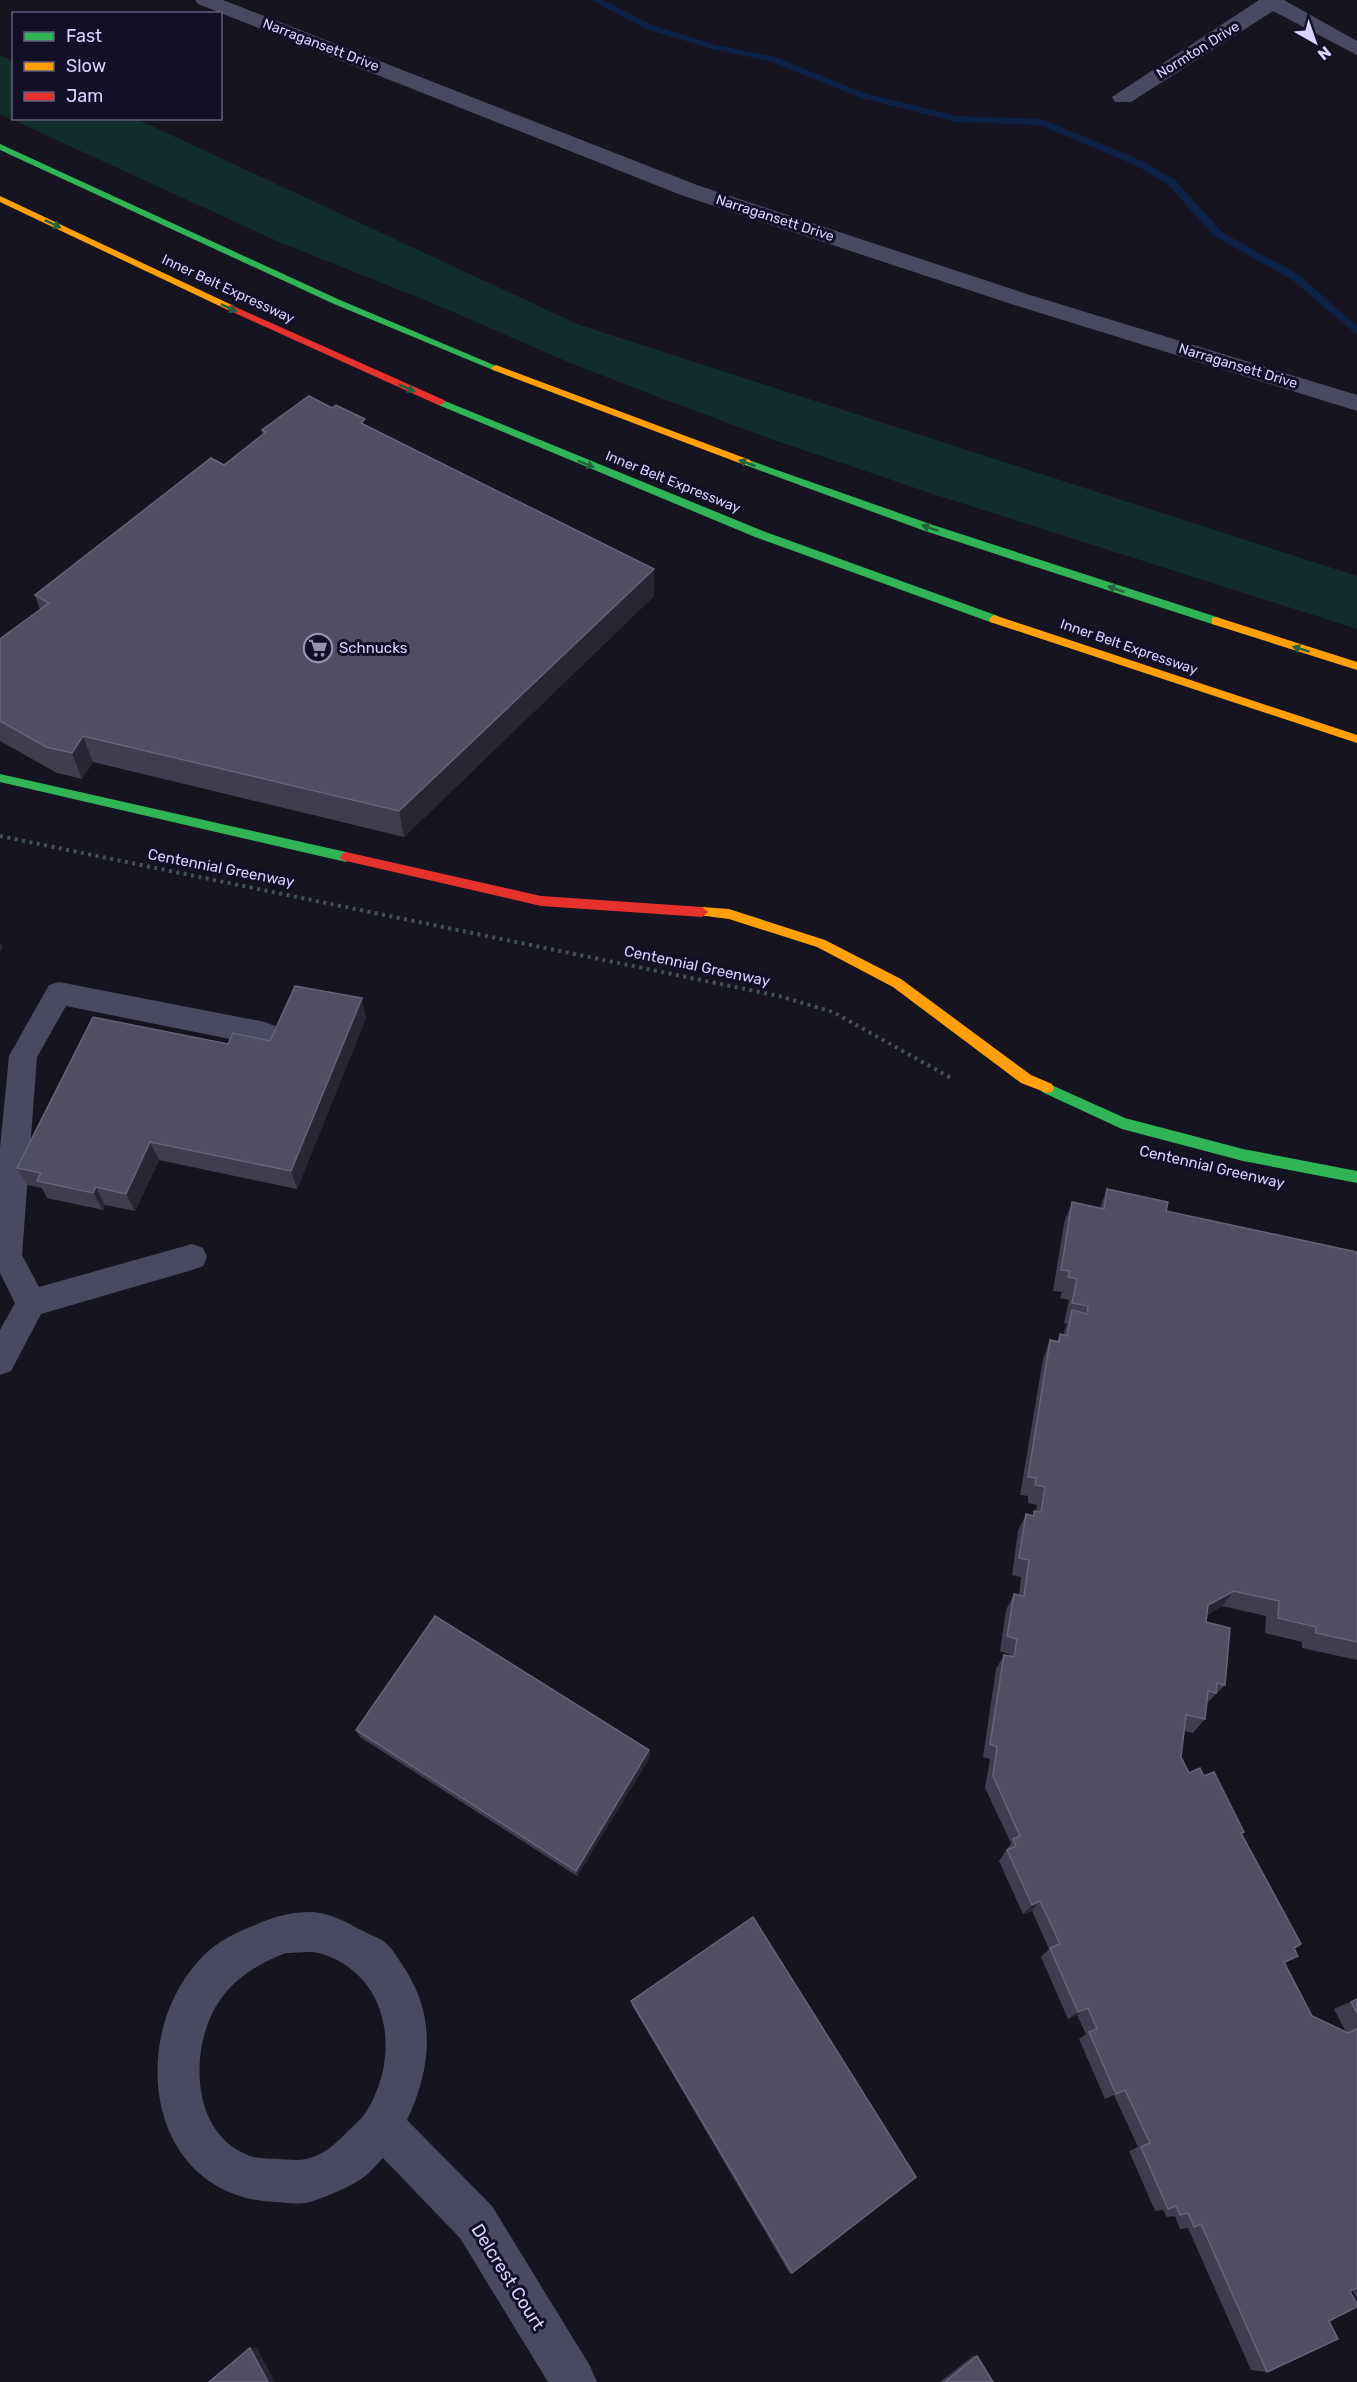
<svg xmlns="http://www.w3.org/2000/svg" width="1357" height="2382" font-family="Rubik,sans-serif">
  <style>
    .green { fill: #132c2d }
    .lines { fill: none; stroke-linecap: round; stroke-linejoin: round }
    .stream { fill: #0d2144; fill-rule: evenodd }
    .path { stroke: #44505f; stroke-width: 4; stroke-dasharray: 3 4.5; stroke-linecap: butt }
    .lane { fill: #4a4962; fill-rule: evenodd }
    .street { fill: #4a4962; fill-rule: evenodd }
    .fast { fill: #30b455; fill-rule: evenodd }
    .slow { fill: #ff9f0a; fill-rule: evenodd }
    .jam { fill: #e5322d; fill-rule: evenodd }
    .wall { fill: #403d50 }
    .shaded-wall { fill: #282635 }
    .building { fill: #504e63; stroke: #66637b; stroke-width: 1.5 }
    .oneway { fill: #22623e }
    .labels { text-anchor: middle; dominant-baseline: central; stroke-width: 6; stroke-linejoin: round; paint-order: stroke }
    .far-street-label { font-size: 14px; fill: #d9d4ff; stroke: #130f26 }
    .poi-label { font-size: 15px; fill: #d9d4ff; stroke: #130f26; text-anchor: start }
    .street-label { font-size: 15px; fill: #d9d4ff; stroke: #130f26 }
    .near-street-label { font-size: 18px; fill: #d9d4ff; stroke: #130f26 }
  </style>
  <rect width="100%" height="100%" fill="#161421"/>
  <path class="green" d="M 0,55 L 13,61 L 14,118 L 137,119 L 577,324 L 1357,576 L 1357,629 L 936,495 L 768,438 L 653,395 L 568,362 L 430,302 L 279,242 L 0,114 Z"/>
  <g class="lines">
    <path class="stream" d="M 591,0 L 603,0 L 652,25 L 717,45 L 775,57 L 867,94 L 957,116 L 1042,119 L 1145,162 L 1175,180 L 1222,232 L 1299,275 L 1357,326 L 1357,335 L 1291,279 L 1214,236 L 1167,184 L 1137,166 L 1040,125 L 957,122 L 861,98 L 769,61 L 712,49 L 646,29 Z"/>
    <path class="path" d="M 0,836 L 779,996 L 833,1012 L 953,1079"/>
    <path class="lane" d="M 59,982 L 265,1022 L 275,1026 L 279,1034 L 275,1042 L 265,1046 L 66,1006 L 37,1057 L 22,1255 L 39,1287 L 192,1244 L 203,1248 L 207,1257 L 203,1266 L 192,1270 L 41,1314 L 11,1371 L 0,1375 L 0,1330 L 15,1303 L 0,1273 L 0,1148 L 9,1056 L 49,985 Z"/>
    <g class="street">
      <path d="M 195,0 L 223,0 L 697,185 L 1030,295 L 1357,395 L 1357,411 L 1014,305 L 681,195 L 198,4 Z"/>
      <path d="M 1259,0 L 1284,0 L 1357,41 L 1357,55 L 1273,11 L 1131,102 L 1115,102 L 1112,97 Z"/>
      <path d="M 312,1912 C 330,1913 344,1921 359,1929 C 368,1934 381,1938 388,1945 C 393,1950 397,1957 401,1963 C 437,2014 432,2067 407,2120 L 492,2206 L 590,2366 L 597,2382 L 548,2382 L 460,2238 L 383,2158 C 377,2164 371,2172 364,2177 C 354,2185 318,2201 305,2203 C 297,2204 287,2203 278,2202 C 146,2199 124,2035 204,1955 C 218,1941 237,1932 255,1925 C 275,1916 291,1912 312,1912 ZM 286,1953 C 297,1953 312,1950 322,1954 C 391,1976 401,2057 366,2112 C 361,2120 353,2126 347,2132 C 336,2144 322,2156 306,2159 C 297,2161 287,2159 278,2159 C 266,2158 254,2159 243,2153 C 189,2127 190,2043 220,2000 C 236,1977 260,1963 286,1953 Z"/>
    </g>
    <g class="fast">
      <path d="M 0,144 L 340,300 L 501,368 L 496,371 L 493,370 L 334,304 L 0,150 Z"/>
      <path d="M 440,399 L 763,531 L 998,616 L 999,619 L 994,623 L 990,622 L 755,537 L 436,404 L 436,400 Z"/>
      <path d="M 746,459 L 933,525 L 1220,618 L 1221,621 L 1216,625 L 1212,624 L 925,531 L 742,464 L 741,462 Z"/>
      <path d="M 0,774 L 346,852 L 352,857 L 346,862 L 0,782 Z"/>
      <path d="M 1047,1083 L 1125,1118 L 1243,1149 L 1357,1171 L 1357,1183 L 1243,1161 L 1122,1129 L 1042,1092 L 1040,1088 L 1042,1084 Z"/>
    </g>
    <g class="slow">
      <path d="M 0,196 L 234,306 L 236,308 L 228,310 L 0,202 Z"/>
      <path d="M 496,365 L 750,460 L 751,462 L 746,465 L 742,464 L 493,370 L 491,368 Z"/>
      <path d="M 994,615 L 1357,735 L 1357,743 L 990,622 L 989,619 Z"/>
      <path d="M 1216,617 L 1357,662 L 1357,670 L 1212,624 L 1212,618 Z"/>
      <path d="M 702,907 L 729,909 L 825,940 L 901,979 L 1031,1075 L 1052,1084 L 1054,1088 L 1052,1092 L 1047,1093 L 1021,1083 L 893,987 L 817,947 L 729,919 L 698,915 L 696,912 Z"/>
    </g>
    <g class="jam">
      <path d="M 231,305 L 444,400 L 445,402 L 440,405 L 436,404 L 228,310 L 228,306 Z"/>
      <path d="M 346,852 L 541,896 L 702,907 L 708,912 L 702,917 L 541,906 L 342,860 L 340,857 L 342,854 Z"/>
    </g>
  </g>
  <g class="wall">
    <path d="M 366,426 L 654,596 L 404,837 L 93,762 L 82,779 L 57,773 L 0,741 L 0,639 L 40,610 L 35,595 L 224,465 L 263,435 L 262,430 Z"/>
    <path d="M 366,1018 L 297,1189 L 159,1160 L 135,1211 L 105,1205 L 103,1210 L 47,1198 L 42,1188 L 27,1185 L 17,1168 L 228,1044 L 270,1041 Z"/>
    <path d="M 1107,1189 L 1166,1211 L 1357,1252 L 1357,1660 L 1302,1648 L 1302,1642 L 1265,1633 L 1266,1616 L 1222,1606 L 1207,1615 L 1206,1622 L 1225,1685 L 1206,1704 L 1205,1719 L 1193,1733 L 1184,1731 L 1181,1757 L 1189,1773 L 1204,1776 L 1242,1834 L 1298,1956 L 1284,1964 L 1312,2016 L 1346,2032 L 1334,2009 L 1357,1999 L 1357,2299 L 1352,2290 L 1350,2291 L 1329,2321 L 1267,2372 L 1251,2370 L 1188,2228 L 1180,2229 L 1175,2216 L 1167,2217 L 1163,2210 L 1155,2211 L 1129,2151 L 1138,2147 L 1114,2095 L 1105,2099 L 1079,2039 L 1086,2034 L 1077,2015 L 1068,2019 L 1041,1957 L 1049,1949 L 1032,1911 L 1023,1914 L 999,1861 L 1011,1843 L 985,1788 L 990,1759 L 983,1757 L 996,1669 L 1004,1655 L 1009,1656 L 1009,1654 L 1000,1651 L 1006,1610 L 1014,1594 L 1019,1595 L 1021,1577 L 1012,1575 L 1018,1531 L 1026,1514 L 1032,1516 L 1034,1511 L 1036,1511 L 1037,1505 L 1028,1503 L 1028,1496 L 1020,1495 L 1043,1359 L 1050,1340 L 1057,1341 L 1060,1334 L 1063,1335 L 1067,1324 L 1064,1323 L 1069,1300 L 1060,1298 L 1062,1292 L 1053,1291 L 1064,1223 L 1072,1202 L 1100,1208 Z"/>
    <path d="M 356,1730 L 649,1750 L 650,1757 L 577,1876 L 360,1737 Z"/>
    <path d="M 631,2001 L 792,2273 L 790,2274 L 632,2005 Z"/>
    <path d="M 973,2356 L 977,2356 L 993,2382 L 940,2382 Z"/>
  </g>
  <g class="shaded-wall">
    <path d="M 654,569 L 654,596 L 404,837 L 399,811 Z"/>
    <path d="M 83,736 L 93,762 L 82,779 L 72,753 Z"/>
    <path d="M 0,942 L 3,947 L 0,952 Z"/>
    <path d="M 362,998 L 366,1018 L 297,1189 L 291,1171 Z"/>
    <path d="M 150,1142 L 159,1160 L 135,1211 L 126,1194 Z"/>
    <path d="M 96,1187 L 105,1205 L 103,1210 L 93,1193 Z"/>
    <path d="M 1234,1591 L 1222,1606 L 1196,1621 L 1208,1605 Z"/>
    <path d="M 649,1750 L 650,1757 L 577,1876 L 576,1871 Z"/>
    <path d="M 1040,1901 L 1032,1911 L 1023,1914 L 1032,1905 Z"/>
    <path d="M 1088,2008 L 1077,2015 L 1068,2019 L 1078,2012 Z"/>
    <path d="M 250,2348 L 257,2348 L 275,2382 L 268,2382 Z"/>
  </g>
  <g class="building">
    <path d="M 309,396 L 332,408 L 336,405 L 365,419 L 361,423 L 654,569 L 399,811 L 83,736 L 72,753 L 46,747 L 0,721 L 0,639 L 49,603 L 35,595 L 211,458 L 224,465 L 266,432 L 262,430 Z"/>
    <path d="M 295,986 L 362,998 L 291,1171 L 150,1142 L 126,1194 L 96,1187 L 93,1193 L 37,1181 L 41,1173 L 17,1168 L 93,1017 L 228,1044 L 233,1033 L 270,1041 Z"/>
    <path d="M 1107,1189 L 1168,1202 L 1166,1211 L 1357,1252 L 1357,1642 L 1316,1633 L 1316,1627 L 1278,1618 L 1279,1601 L 1234,1591 L 1208,1605 L 1206,1622 L 1230,1628 L 1225,1685 L 1217,1683 L 1216,1693 L 1208,1691 L 1205,1719 L 1186,1715 L 1181,1757 L 1189,1773 L 1200,1768 L 1204,1776 L 1214,1772 L 1244,1832 L 1241,1833 L 1301,1944 L 1294,1948 L 1298,1956 L 1284,1962 L 1312,2016 L 1348,2033 L 1357,2029 L 1357,2288 L 1350,2291 L 1357,2304 L 1357,2307 L 1329,2321 L 1338,2339 L 1267,2372 L 1201,2224 L 1194,2227 L 1188,2213 L 1180,2215 L 1176,2206 L 1168,2209 L 1141,2147 L 1150,2143 L 1125,2090 L 1116,2094 L 1089,2032 L 1097,2029 L 1088,2008 L 1078,2012 L 1050,1948 L 1060,1944 L 1040,1901 L 1032,1905 L 1007,1850 L 1016,1846 L 1013,1839 L 1020,1836 L 993,1776 L 997,1747 L 990,1744 L 1004,1655 L 1014,1657 L 1017,1639 L 1007,1636 L 1014,1594 L 1024,1596 L 1029,1560 L 1019,1558 L 1026,1514 L 1034,1516 L 1034,1511 L 1041,1512 L 1045,1487 L 1035,1485 L 1036,1478 L 1028,1477 L 1050,1340 L 1059,1342 L 1060,1334 L 1067,1336 L 1072,1310 L 1087,1314 L 1088,1306 L 1072,1303 L 1077,1279 L 1068,1277 L 1070,1271 L 1061,1270 L 1072,1202 L 1104,1209 Z"/>
    <path d="M 435,1616 L 649,1750 L 576,1871 L 356,1730 Z"/>
    <path d="M 753,1917 L 916,2177 L 792,2273 L 631,2001 Z"/>
    <path d="M 1357,1999 L 1357,2013 L 1351,2002 Z"/>
    <path d="M 250,2348 L 268,2382 L 209,2382 Z"/>
    <path d="M 977,2356 L 993,2382 L 945,2382 Z"/>
  </g>
  <defs><path id="oneway-solid" d="M-6-.8H1V-3.2L6.5 0L1 3.2V.8H-6Z" transform="scale(1.5)"/></defs>
  <g class="oneway">
    <use href="#oneway-solid" transform="translate(53 224) rotate(26)"/>
    <use href="#oneway-solid" transform="translate(229 308) rotate(25)"/>
    <use href="#oneway-solid" transform="translate(407 388) rotate(24)"/>
    <use href="#oneway-solid" transform="translate(747 463) rotate(-160)"/>
    <use href="#oneway-solid" transform="translate(586 464) rotate(22)"/>
    <use href="#oneway-solid" transform="translate(930 528) rotate(-161)"/>
    <use href="#oneway-solid" transform="translate(1116 589) rotate(-161)"/>
    <use href="#oneway-solid" transform="translate(1301 649) rotate(-163)"/>
  </g>
  <defs>
    <g id="supermarket-ring" transform="scale(1.5)"><circle r="9.5" fill="#130f26" stroke="#9591b1" stroke-width="1.5"/><path d="M-6-5.5h2.5l.6 2H6L4.5 2H-2.5L-4.4-4H-6ZM-1.5 3.2a1.3 1.3 0 1 0 .1 0ZM3 3.2a1.3 1.3 0 1 0 .1 0Z" fill="#9591b1"/></g>
  </defs>
  <g fill-rule="evenodd">
    <use href="#supermarket-ring" x="318" y="648"/>
  </g>
  <g class="labels">
    <g class="far-street-label">
      <text transform="translate(321 45) rotate(21)">Narragansett Drive</text>
      <text transform="translate(1198 50) rotate(-32)">Normton Drive</text>
      <text transform="translate(775 218) rotate(18)">Narragansett Drive</text>
      <text transform="translate(228 289) rotate(25)">Inner Belt Expressway</text>
      <text transform="translate(1238 366) rotate(17)">Narragansett Drive</text>
      <text transform="translate(673 482) rotate(22)">Inner Belt Expressway</text>
      <text transform="translate(1129 647) rotate(19)">Inner Belt Expressway</text>
    </g>
    <g class="poi-label">
      <text x="339" y="648">Schnucks</text>
    </g>
    <g class="street-label">
      <text transform="translate(221 868) rotate(11)">Centennial Greenway</text>
      <text transform="translate(697 966) rotate(12)">Centennial Greenway</text>
      <text transform="translate(1212 1167) rotate(13)">Centennial Greenway</text>
    </g>
    <g class="near-street-label">
      <text transform="translate(508 2277) rotate(58)">Delcrest Court</text>
    </g>
  </g>
  <rect x="12" y="12" width="210" height="108" fill="#130f26" stroke="#625e7d" stroke-width="1.5"/>
  <rect x="24" y="32" width="30" height="9" fill="#30b455" stroke="#625e7d" stroke-width="1.5"/>
  <text x="66" y="42" font-size="18" fill="#d9d4ff">Fast</text>
  <rect x="24" y="62" width="30" height="9" fill="#ff9f0a" stroke="#625e7d" stroke-width="1.5"/>
  <text x="66" y="72" font-size="18" fill="#d9d4ff">Slow</text>
  <rect x="24" y="92" width="30" height="9" fill="#e5322d" stroke="#625e7d" stroke-width="1.5"/>
  <text x="66" y="102" font-size="18" fill="#d9d4ff">Jam</text>
  <g transform="translate(1315 42) rotate(140)" stroke="#130f26" stroke-width="4.5" paint-order="stroke">
  <path d="M0-4.5L10 22L0 15L-10 22Z" fill="#d9d4ff"/>
  <text y="-9" font-size="16" font-weight="bold" text-anchor="middle" fill="#d9d4ff">N</text>
  </g>
</svg>
